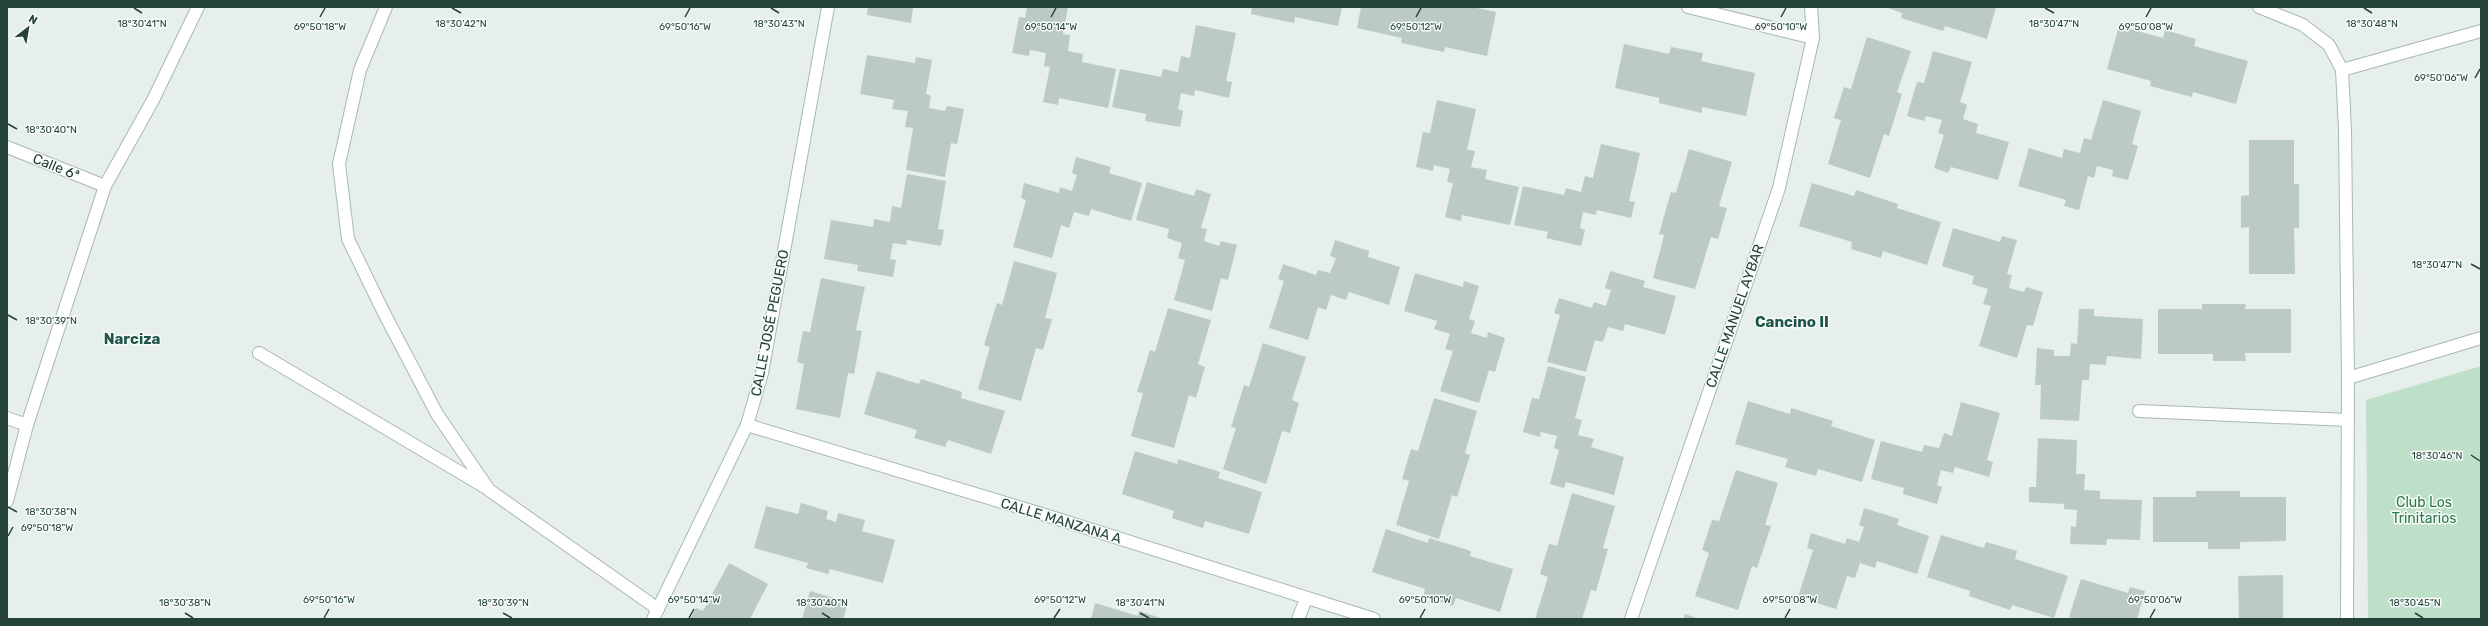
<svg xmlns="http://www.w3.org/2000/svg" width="2488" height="626" font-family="Rubik,sans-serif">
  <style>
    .green { fill: #bfe0c8 }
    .building { fill: #bbcac4 }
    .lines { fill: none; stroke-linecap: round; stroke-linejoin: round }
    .lane-casing { stroke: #a8b8b2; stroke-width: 14 }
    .street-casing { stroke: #a8b8b2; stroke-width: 14 }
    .secondary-casing { stroke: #a4bbb3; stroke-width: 14 }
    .lane { stroke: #fff; stroke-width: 12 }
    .street { stroke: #fff; stroke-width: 12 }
    .secondary { stroke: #fff; stroke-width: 12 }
    .ticks { fill: none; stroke: #24423a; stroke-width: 1.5 }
    .labels { text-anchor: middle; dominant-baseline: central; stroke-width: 3; stroke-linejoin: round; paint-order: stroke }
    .street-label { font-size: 14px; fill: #24423a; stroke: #f7fbf9 }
    .park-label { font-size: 14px; fill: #2d7a4b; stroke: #f7fbf9 }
    .neighbourhood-label { font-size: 15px; font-weight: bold; fill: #1f5548; stroke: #f7fbf9 }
    .ticks-label { font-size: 10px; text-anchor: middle; fill: #24423a; stroke: #f7fbf9; stroke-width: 3; stroke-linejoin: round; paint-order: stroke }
  </style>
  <rect width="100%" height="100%" fill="#e6efeb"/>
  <path class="green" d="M 2481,366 L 2481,619 L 2368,619 L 2366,400 Z"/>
  <g class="building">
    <path d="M 868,7 L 913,7 L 911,23 L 867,15 Z"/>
    <path d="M 1027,7 L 1068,7 L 1063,34 L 1070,35 L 1068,51 L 1083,54 L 1082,62 L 1116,69 L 1108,108 L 1059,98 L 1058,105 L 1043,102 L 1050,67 L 1044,66 L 1046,53 L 1030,50 L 1029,56 L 1012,53 L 1019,17 L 1025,18 Z"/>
    <path d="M 1252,7 L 1342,7 L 1338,26 L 1295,17 L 1294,23 L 1251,14 Z"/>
    <path d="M 1361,7 L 1472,7 L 1496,12 L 1487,56 L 1445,47 L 1444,52 L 1401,43 L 1402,38 L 1357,28 Z"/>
    <path d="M 1885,7 L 1996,7 L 1987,39 L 1945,26 L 1943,31 L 1901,18 L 1902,13 Z"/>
    <path d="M 1196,25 L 1236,33 L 1226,81 L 1232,82 L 1229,98 L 1195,90 L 1194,96 L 1181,93 L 1178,109 L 1183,111 L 1180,127 L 1145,121 L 1146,114 L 1112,107 L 1120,69 L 1161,77 L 1163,69 L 1178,72 L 1181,56 L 1190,58 Z"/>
    <path d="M 2119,26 L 2163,38 L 2165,30 L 2196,39 L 2194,46 L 2248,61 L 2236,104 L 2193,92 L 2192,97 L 2150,86 L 2151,81 L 2107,69 Z"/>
    <path d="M 1867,37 L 1911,51 L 1897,92 L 1902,94 L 1889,136 L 1884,134 L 1870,178 L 1828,164 L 1841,120 L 1834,118 L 1844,87 L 1851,89 Z"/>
    <path d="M 1624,44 L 1669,54 L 1671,47 L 1703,53 L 1701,61 L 1755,73 L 1746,116 L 1702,107 L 1702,113 L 1659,103 L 1659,98 L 1615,88 Z"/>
    <path d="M 1933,51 L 1972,62 L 1960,102 L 1967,105 L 1963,119 L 1978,124 L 1976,133 L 2009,142 L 1998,180 L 1951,167 L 1948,173 L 1934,168 L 1944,135 L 1938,133 L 1942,120 L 1926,116 L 1924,121 L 1907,116 L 1917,82 L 1924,83 Z"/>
    <path d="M 867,55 L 915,63 L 916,57 L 932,60 L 926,94 L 931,96 L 929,108 L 945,111 L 947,106 L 964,109 L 957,144 L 951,143 L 945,177 L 906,170 L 913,128 L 905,127 L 908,111 L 892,109 L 894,100 L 860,94 Z"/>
    <path d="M 1437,100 L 1476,109 L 1467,150 L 1475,151 L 1471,167 L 1487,170 L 1485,179 L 1519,187 L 1510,225 L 1462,215 L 1461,221 L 1445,217 L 1453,183 L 1447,182 L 1450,169 L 1434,165 L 1433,171 L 1416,167 L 1423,132 L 1430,133 Z"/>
    <path d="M 2103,100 L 2141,111 L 2132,144 L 2138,146 L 2128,180 L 2112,176 L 2113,170 L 2097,166 L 2094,178 L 2088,176 L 2079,210 L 2064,206 L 2066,200 L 2018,186 L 2029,148 L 2062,158 L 2064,149 L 2080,153 L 2084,138 L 2091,140 Z"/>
    <path d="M 2249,140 L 2294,140 L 2294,184 L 2299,184 L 2299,228 L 2294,228 L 2295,274 L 2249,274 L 2249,227 L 2241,228 L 2241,196 L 2249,195 Z"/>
    <path d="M 1601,144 L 1640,153 L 1629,201 L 1635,202 L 1631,218 L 1597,210 L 1596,215 L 1583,212 L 1580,228 L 1585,230 L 1581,246 L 1546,238 L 1548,232 L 1514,225 L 1523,186 L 1564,195 L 1566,188 L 1581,192 L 1585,176 L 1593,178 Z"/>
    <path d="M 1689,149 L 1732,162 L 1719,206 L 1727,208 L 1718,239 L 1711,237 L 1695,289 L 1653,278 L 1664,235 L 1659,234 L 1671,192 L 1676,193 Z"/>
    <path d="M 1076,157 L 1111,167 L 1109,173 L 1142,183 L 1131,221 L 1091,209 L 1089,216 L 1074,212 L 1069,228 L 1061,225 L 1052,258 L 1013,247 L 1026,200 L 1021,198 L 1024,183 L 1059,193 L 1060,187 L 1072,191 L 1077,175 L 1072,173 Z"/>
    <path d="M 907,174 L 946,181 L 938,229 L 944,230 L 941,246 L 907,240 L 906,245 L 893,243 L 890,259 L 896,260 L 893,277 L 857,271 L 858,265 L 824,259 L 831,220 L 873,227 L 874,219 L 890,222 L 892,206 L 901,208 Z"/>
    <path d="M 1147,182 L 1194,196 L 1196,189 L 1211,194 L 1201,228 L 1207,229 L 1204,241 L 1219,246 L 1221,241 L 1237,245 L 1228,280 L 1221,278 L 1212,311 L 1174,300 L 1185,260 L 1178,258 L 1182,243 L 1167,238 L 1169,229 L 1136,220 Z"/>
    <path d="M 1812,183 L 1854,196 L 1856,190 L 1898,204 L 1897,208 L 1941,222 L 1927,265 L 1883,251 L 1881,258 L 1851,249 L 1852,242 L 1799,226 Z"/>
    <path d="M 1953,228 L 2000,242 L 2002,236 L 2017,240 L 2007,274 L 2012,275 L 2009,288 L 2024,292 L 2026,287 L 2043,292 L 2033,326 L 2027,325 L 2017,358 L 1979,346 L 1991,306 L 1983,304 L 1988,289 L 1972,284 L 1974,276 L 1942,266 Z"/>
    <path d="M 1335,240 L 1369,251 L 1368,257 L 1400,267 L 1389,305 L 1349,292 L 1346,300 L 1331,295 L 1326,310 L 1318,307 L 1308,340 L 1269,328 L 1284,281 L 1278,279 L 1283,264 L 1316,275 L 1318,270 L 1330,273 L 1336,258 L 1330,256 Z"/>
    <path d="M 1014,261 L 1057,273 L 1045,318 L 1052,319 L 1043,350 L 1036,348 L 1021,401 L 978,389 L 990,347 L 984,345 L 997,303 L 1002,305 Z"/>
    <path d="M 1610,271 L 1645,281 L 1643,287 L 1676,296 L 1665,335 L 1625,324 L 1623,331 L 1608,327 L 1603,342 L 1595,340 L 1586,372 L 1547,362 L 1560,315 L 1554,313 L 1559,298 L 1592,308 L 1594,302 L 1606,306 L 1611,290 L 1605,288 Z"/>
    <path d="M 1415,273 L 1463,287 L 1464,281 L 1479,286 L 1469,319 L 1475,321 L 1471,333 L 1487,338 L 1488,332 L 1505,338 L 1495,372 L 1489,370 L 1479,403 L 1440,391 L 1453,351 L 1445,349 L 1450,334 L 1434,329 L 1437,321 L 1404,311 Z"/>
    <path d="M 821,278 L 865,287 L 856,330 L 862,331 L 854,374 L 848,373 L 840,418 L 796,409 L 804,364 L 797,362 L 803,331 L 810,332 Z"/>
    <path d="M 2202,304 L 2246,304 L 2245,309 L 2291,309 L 2291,353 L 2245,353 L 2246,361 L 2213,361 L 2213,354 L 2158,354 L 2158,309 L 2202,309 Z"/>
    <path d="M 1168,308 L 1211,320 L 1198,364 L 1205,367 L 1196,398 L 1189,395 L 1174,448 L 1131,436 L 1143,393 L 1137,392 L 1150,350 L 1155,352 Z"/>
    <path d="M 2079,309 L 2094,309 L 2094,316 L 2143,319 L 2141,359 L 2107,356 L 2106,365 L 2090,364 L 2089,380 L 2082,380 L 2079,421 L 2040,419 L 2041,385 L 2035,385 L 2037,348 L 2054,350 L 2054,356 L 2070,356 L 2071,343 L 2077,344 Z"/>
    <path d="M 1263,343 L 1306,357 L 1292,400 L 1299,403 L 1290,433 L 1282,431 L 1266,484 L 1223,469 L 1236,428 L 1231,427 L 1244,385 L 1249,387 Z"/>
    <path d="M 1548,366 L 1586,377 L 1575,418 L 1582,420 L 1578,435 L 1594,439 L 1591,447 L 1624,457 L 1614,495 L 1566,482 L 1564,488 L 1550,484 L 1559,450 L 1554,448 L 1557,436 L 1541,432 L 1540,437 L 1523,432 L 1532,398 L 1539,399 Z"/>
    <path d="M 877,371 L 919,384 L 921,379 L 962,392 L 961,398 L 1005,411 L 991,454 L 948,440 L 945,447 L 914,438 L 917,430 L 864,414 Z"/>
    <path d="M 1434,398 L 1477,411 L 1465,453 L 1470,455 L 1457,497 L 1452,495 L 1439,539 L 1396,525 L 1409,481 L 1402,479 L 1411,449 L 1418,451 Z"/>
    <path d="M 1748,401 L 1790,414 L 1791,408 L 1833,421 L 1831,426 L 1875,440 L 1862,482 L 1818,469 L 1816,476 L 1785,467 L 1788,459 L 1735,444 Z"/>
    <path d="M 1961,402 L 2000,413 L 1987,460 L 1993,462 L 1989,477 L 1955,467 L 1953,473 L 1941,470 L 1937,485 L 1942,487 L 1937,504 L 1903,494 L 1904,488 L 1871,479 L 1881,441 L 1922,452 L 1924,445 L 1939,448 L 1944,433 L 1952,436 Z"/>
    <path d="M 2038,438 L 2077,440 L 2076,474 L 2085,474 L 2084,490 L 2100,491 L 2100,499 L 2142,500 L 2140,540 L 2107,539 L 2106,545 L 2070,544 L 2071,526 L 2076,527 L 2077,510 L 2064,509 L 2064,504 L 2029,502 L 2029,487 L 2036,487 Z"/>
    <path d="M 1135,451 L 1177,464 L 1178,459 L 1220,472 L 1218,478 L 1262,492 L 1249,534 L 1205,521 L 1203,528 L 1172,518 L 1174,511 L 1122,494 Z"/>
    <path d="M 1736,470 L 1778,483 L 1765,525 L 1771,526 L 1757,568 L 1752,566 L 1738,610 L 1695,596 L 1709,553 L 1702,550 L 1712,520 L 1719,521 Z"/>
    <path d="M 2196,491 L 2240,491 L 2240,497 L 2286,497 L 2286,541 L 2240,542 L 2240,549 L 2208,549 L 2208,542 L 2153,542 L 2153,497 L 2196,497 Z"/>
    <path d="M 1572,493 L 1615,506 L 1603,548 L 1608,549 L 1596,591 L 1591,590 L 1582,619 L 1535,619 L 1548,577 L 1540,574 L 1549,544 L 1557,546 Z"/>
    <path d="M 801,503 L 828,511 L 826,519 L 836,522 L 838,513 L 865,520 L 862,531 L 895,540 L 883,583 L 830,569 L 828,574 L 806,568 L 808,563 L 754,548 L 766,506 L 798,514 Z"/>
    <path d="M 1864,508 L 1899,519 L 1897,525 L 1929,536 L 1917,574 L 1877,561 L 1875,568 L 1860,563 L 1855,578 L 1847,576 L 1836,609 L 1798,597 L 1813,550 L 1807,548 L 1811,533 L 1845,544 L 1847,538 L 1859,542 L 1864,527 L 1859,525 Z"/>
    <path d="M 1386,529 L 1428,543 L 1429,538 L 1471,551 L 1470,556 L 1513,569 L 1500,612 L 1456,598 L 1453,606 L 1423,596 L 1425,589 L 1372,572 Z"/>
    <path d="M 1941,535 L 1984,548 L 1986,542 L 2017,551 L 2015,559 L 2068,576 L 2054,618 L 2012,605 L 2010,610 L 1969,596 L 1970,591 L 1927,577 Z"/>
    <path d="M 729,563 L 768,584 L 750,619 L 690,619 L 696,608 L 703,611 Z"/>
    <path d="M 2283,575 L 2283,619 L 2239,619 L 2238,576 Z"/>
    <path d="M 2081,579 L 2128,593 L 2130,587 L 2145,591 L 2137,619 L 2076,619 L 2069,617 Z"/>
    <path d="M 810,591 L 848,602 L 843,619 L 802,619 Z"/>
    <path d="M 1095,603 L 1138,616 L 1139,611 L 1164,619 L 1091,619 Z"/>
    <path d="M 1685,614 L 1699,619 L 1684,619 Z"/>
  </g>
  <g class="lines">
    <g class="lane-casing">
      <g id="lane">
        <path d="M 386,7 L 360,70 L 339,164 L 348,239 L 383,311 L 437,414 L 489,490 L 658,609"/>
        <path d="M 259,353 L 485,487"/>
        <path d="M 2139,411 L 2348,420"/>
      </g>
    </g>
    <g class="street-casing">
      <g id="street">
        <path d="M 1688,7 L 1813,38"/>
        <path d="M 2259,7 L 2303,25 L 2329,45 L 2342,70 L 2345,130 L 2348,378 L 2347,619"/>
        <path d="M 2342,70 L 2481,31"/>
        <path d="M 7,147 L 105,186"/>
        <path d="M 2348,378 L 2481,338"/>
        <path d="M 7,418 L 27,425"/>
        <path d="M 747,425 L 1045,515 L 1374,619"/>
        <path d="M 7,501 L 27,425 L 105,186 L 153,100 L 198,7"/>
        <path d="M 1298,619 L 1306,599"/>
        <path d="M 1631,619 L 1779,188 L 1813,38 L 1811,7"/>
      </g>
    </g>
    <g class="secondary-casing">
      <path id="secondary" d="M 653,619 L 747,425 L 762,373 L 828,7"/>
    </g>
    <use href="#lane" class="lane"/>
    <use href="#street" class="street"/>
    <use href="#secondary" class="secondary"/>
  </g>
  <path class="ticks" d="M 134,8 L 142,13M 452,8 L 461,13M 771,8 L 779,13M 2045,8 L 2054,13M 2364,8 L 2372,13M 320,17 L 325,8M 685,17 L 690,8M 1051,17 L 1056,8M 1416,17 L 1421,8M 1781,17 L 1786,8M 2146,17 L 2151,8M 2475,78 L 2480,69M 8,124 L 17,129M 2471,264 L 2480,269M 8,315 L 17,320M 2471,455 L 2480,461M 8,507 L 17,512M 8,536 L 13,527M 185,613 L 193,618M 503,613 L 512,618M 822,613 L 830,618M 1140,613 L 1149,618M 2415,613 L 2423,618M 324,618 L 329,609M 689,618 L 694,609M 1054,618 L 1060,609M 1420,618 L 1425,609M 1785,618 L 1790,609M 2150,618 L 2155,609"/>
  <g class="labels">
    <g class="street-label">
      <text transform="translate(56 167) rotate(22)">Calle 6ª</text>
      <text transform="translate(1735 316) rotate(-71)">CALLE MANUEL AYBAR</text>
      <text transform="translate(770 323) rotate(-79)">CALLE JOSÉ PEGUERO</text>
      <text transform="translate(1061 521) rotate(17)">CALLE MANZANA A</text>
    </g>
    <g class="park-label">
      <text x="2424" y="502">Club Los<tspan x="2424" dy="16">Trinitarios</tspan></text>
    </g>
    <g class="neighbourhood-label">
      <text x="1792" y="322">Cancino II</text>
      <text x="132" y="339">Narciza</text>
    </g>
  </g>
  <g class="ticks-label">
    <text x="2054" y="27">18°30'47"N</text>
    <text x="142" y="27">18°30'41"N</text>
    <text x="461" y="27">18°30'42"N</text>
    <text x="779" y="27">18°30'43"N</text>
    <text x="2372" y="27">18°30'48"N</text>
    <text x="1051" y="30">69°50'14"W</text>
    <text x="1781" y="30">69°50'10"W</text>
    <text x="320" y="30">69°50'18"W</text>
    <text x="685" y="30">69°50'16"W</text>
    <text x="1416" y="30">69°50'12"W</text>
    <text x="2146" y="30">69°50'08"W</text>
    <text x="2441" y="81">69°50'06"W</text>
    <text x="51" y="133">18°30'40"N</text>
    <text x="2437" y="268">18°30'47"N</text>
    <text x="51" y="324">18°30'39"N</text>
    <text x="2437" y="459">18°30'46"N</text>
    <text x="51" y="515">18°30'38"N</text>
    <text x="47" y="531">69°50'18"W</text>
    <text x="329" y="603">69°50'16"W</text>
    <text x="694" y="603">69°50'14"W</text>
    <text x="1060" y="603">69°50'12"W</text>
    <text x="1425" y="603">69°50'10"W</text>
    <text x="1790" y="603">69°50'08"W</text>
    <text x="2155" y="603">69°50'06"W</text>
    <text x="185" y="606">18°30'38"N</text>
    <text x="503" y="606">18°30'39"N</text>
    <text x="822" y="606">18°30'40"N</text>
    <text x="1140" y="606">18°30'41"N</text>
    <text x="2415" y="606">18°30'45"N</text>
  </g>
  <rect width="2488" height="626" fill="none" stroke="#24423a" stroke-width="16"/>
  <g transform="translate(28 28) rotate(31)" stroke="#f7fbf9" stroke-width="3" paint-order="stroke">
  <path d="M0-3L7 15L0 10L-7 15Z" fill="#24423a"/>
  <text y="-6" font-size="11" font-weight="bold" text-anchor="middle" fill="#24423a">N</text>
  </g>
</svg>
